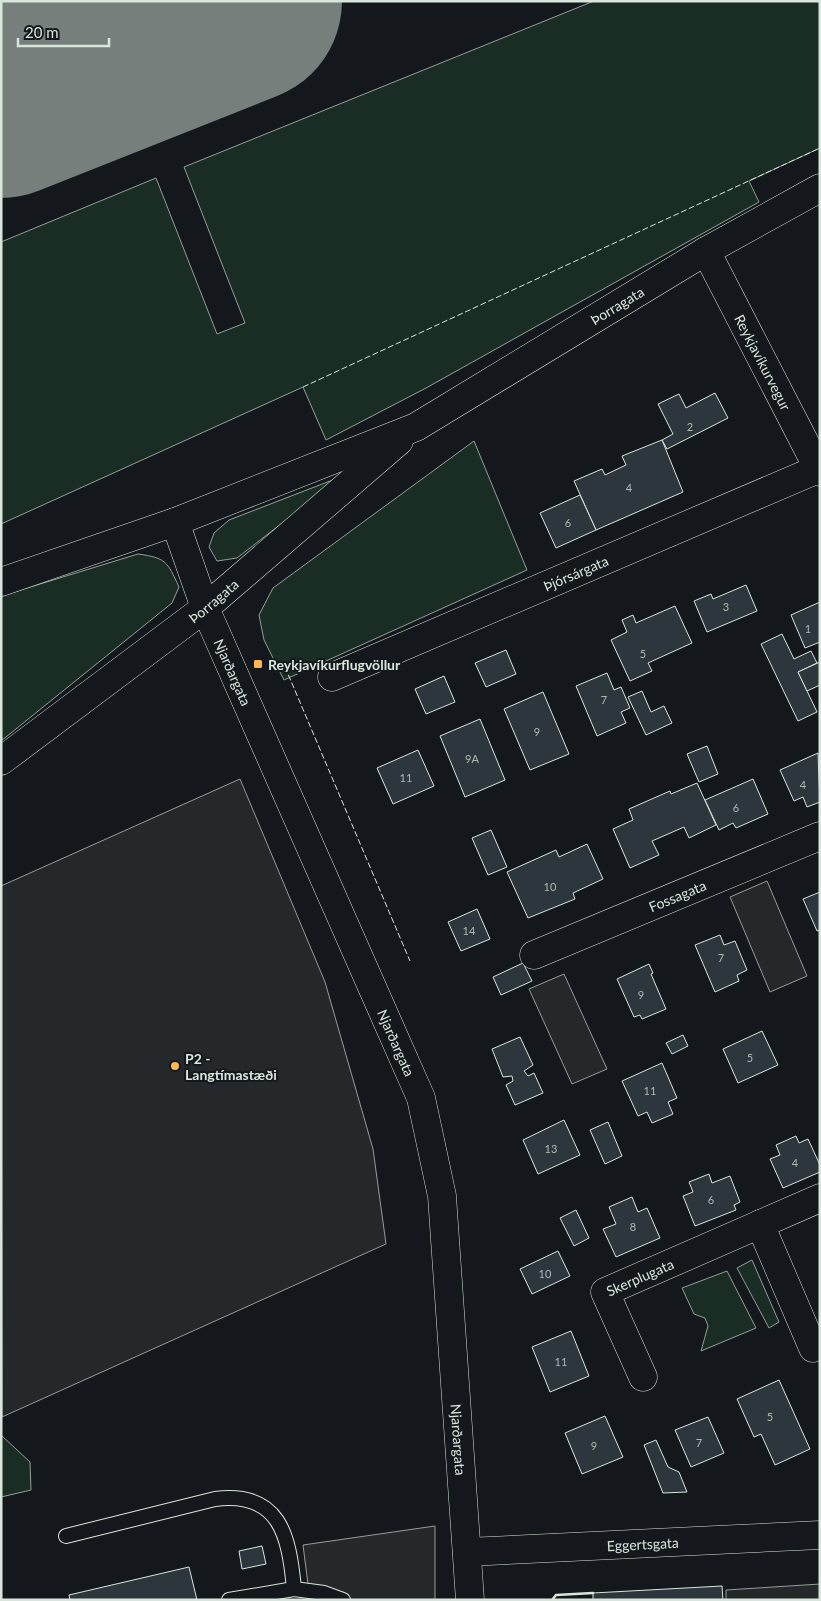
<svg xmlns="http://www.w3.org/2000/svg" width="821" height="1601" font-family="Lato,sans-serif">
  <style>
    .green { fill: #1a2d24; stroke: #939e99 }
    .parking { fill: #24282b; stroke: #939e99 }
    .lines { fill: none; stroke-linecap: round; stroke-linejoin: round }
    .runway { stroke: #767f7c; stroke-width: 204 }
    .building { fill: #2c363c; stroke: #d8e6dc }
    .lane-casing { stroke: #d8e6dc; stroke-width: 16 }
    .street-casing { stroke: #d8e6dc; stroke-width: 29 }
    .secondary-casing { stroke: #d8e6dc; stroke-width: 29 }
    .lane { stroke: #14181c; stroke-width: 14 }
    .street { stroke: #14181c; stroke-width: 28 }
    .secondary { stroke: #14181c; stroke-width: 28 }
    .fence { stroke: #d8e6dc; stroke-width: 1; stroke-dasharray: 6 2.5; stroke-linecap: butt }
    .wall { stroke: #d8e6dc; stroke-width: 2.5 }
    .poi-dot { fill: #ffb74d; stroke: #14181c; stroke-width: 2 }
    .labels { text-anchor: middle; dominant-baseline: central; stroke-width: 4; stroke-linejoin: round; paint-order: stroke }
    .number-label { font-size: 11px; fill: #adbab4 }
    .street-label { font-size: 14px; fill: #d8e6dc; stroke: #14181c }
    .poi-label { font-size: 14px; font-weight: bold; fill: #d8e6dc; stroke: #14181c; text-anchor: start }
  </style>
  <rect width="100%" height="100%" fill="#14181c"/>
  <g class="green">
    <path d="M 594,1 L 820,1 L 820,148 L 749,181 L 759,202 L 426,388 L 326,440 L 303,387 L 1,524 L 1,242 L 156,178 L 217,334 L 245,323 L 184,167 Z"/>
    <path d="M 474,441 L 527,570 L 284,680 L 264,640 L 259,615 L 273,588 Z"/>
    <path d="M 343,476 L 237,558 L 217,561 L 209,547 L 214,533 L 229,520 Z"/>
    <path d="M 138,554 C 166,558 167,561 179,587 L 172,603 L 1,741 L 1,596 Z"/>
    <path d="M 752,1260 L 779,1322 L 769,1328 L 737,1268 Z"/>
    <path d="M 727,1271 L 756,1328 L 701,1351 L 708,1326 L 705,1318 L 694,1314 L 682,1288 Z"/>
    <path d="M 1,1435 L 30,1462 L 31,1490 L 1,1497 Z"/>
  </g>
  <g class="parking">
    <path d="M 240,779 L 325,982 L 373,1149 L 386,1244 L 2,1417 L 1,886 Z"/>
    <path d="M 767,881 L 807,976 L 770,992 L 730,897 Z"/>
    <path d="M 564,974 L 607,1069 L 572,1084 L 529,989 Z"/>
    <path d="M 435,1526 L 435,1600 L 310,1600 L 303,1545 Z"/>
    <path d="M 820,1584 L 820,1600 L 726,1600 L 726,1590 Z"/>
  </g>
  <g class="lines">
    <path class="runway" d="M 1,96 L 240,1"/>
  </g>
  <g class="building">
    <path d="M 715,393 L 728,418 L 667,449 L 662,440 L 673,434 L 658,404 L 679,394 L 686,408 Z"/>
    <path d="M 662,440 L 683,492 L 596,530 L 574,481 L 602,469 L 605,475 L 626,465 L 622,456 Z"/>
    <path d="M 580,495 L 596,530 L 556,548 L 540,513 Z"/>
    <path d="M 746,585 L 757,611 L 707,632 L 694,601 L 711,594 L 713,599 Z"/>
    <path d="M 820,602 L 820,642 L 805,648 L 791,615 Z"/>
    <path d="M 675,606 L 692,643 L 648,663 L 652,671 L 630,681 L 611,640 L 627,632 L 622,620 L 633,615 L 636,623 Z"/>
    <path d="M 782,634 L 794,659 L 811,651 L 817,663 L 798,672 L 817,712 L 798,721 L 761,644 Z"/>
    <path d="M 506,650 L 516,674 L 486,687 L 475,663 Z"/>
    <path d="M 820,662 L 820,685 L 807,691 L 798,672 Z"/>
    <path d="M 607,673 L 614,690 L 621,687 L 630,708 L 621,712 L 626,723 L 597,736 L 576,686 Z"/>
    <path d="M 444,676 L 455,702 L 426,714 L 415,689 Z"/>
    <path d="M 642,691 L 651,712 L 664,706 L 672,723 L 646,735 L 628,697 Z"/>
    <path d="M 543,692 L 569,754 L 530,770 L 504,709 Z"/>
    <path d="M 480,719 L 505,780 L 465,797 L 440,736 Z"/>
    <path d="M 707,746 L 718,774 L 699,782 L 687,754 Z"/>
    <path d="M 418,750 L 434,786 L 393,804 L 377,768 Z"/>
    <path d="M 818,753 L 820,802 L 807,807 L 803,797 L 794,801 L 780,770 Z"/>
    <path d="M 753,779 L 768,814 L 736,828 L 733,823 L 719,830 L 705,800 Z"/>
    <path d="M 697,783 L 716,825 L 689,838 L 684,827 L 652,841 L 659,855 L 630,868 L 613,829 L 633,820 L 629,809 L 670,791 L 671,794 Z"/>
    <path d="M 491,830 L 507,867 L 488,875 L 472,838 Z"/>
    <path d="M 587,844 L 603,879 L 573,893 L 575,899 L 528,918 L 507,872 L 556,850 L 559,857 Z"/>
    <path d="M 820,892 L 820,930 L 817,931 L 803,899 Z"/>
    <path d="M 477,909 L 490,939 L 461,951 L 448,922 Z"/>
    <path d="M 720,935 L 724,945 L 735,941 L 747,970 L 737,975 L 739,981 L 715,992 L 695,945 Z"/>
    <path d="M 523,963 L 532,981 L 501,995 L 493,977 Z"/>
    <path d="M 649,964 L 653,973 L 651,974 L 666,1009 L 642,1019 L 640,1015 L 634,1017 L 617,979 Z"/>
    <path d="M 762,1031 L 778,1065 L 738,1083 L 723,1049 Z"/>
    <path d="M 683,1035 L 688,1046 L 672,1054 L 666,1043 Z"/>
    <path d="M 520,1037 L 533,1065 L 524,1071 L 528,1076 L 534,1073 L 543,1093 L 515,1105 L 506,1085 L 513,1081 L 512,1076 L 503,1077 L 492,1049 Z"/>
    <path d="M 662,1063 L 677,1098 L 668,1102 L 673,1114 L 652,1123 L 647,1112 L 638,1116 L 622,1081 Z"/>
    <path d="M 564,1120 L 580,1155 L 538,1174 L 523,1140 Z"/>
    <path d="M 608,1122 L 622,1156 L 605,1164 L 590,1130 Z"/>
    <path d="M 796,1136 L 799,1143 L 808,1139 L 820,1165 L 820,1172 L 783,1188 L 770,1159 L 780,1155 L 776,1145 Z"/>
    <path d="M 709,1174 L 712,1183 L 730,1176 L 740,1202 L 734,1205 L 736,1210 L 695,1226 L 683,1196 L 693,1192 L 689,1182 Z"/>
    <path d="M 632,1197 L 638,1212 L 647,1208 L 660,1238 L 616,1257 L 603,1229 L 616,1224 L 609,1207 Z"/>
    <path d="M 576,1210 L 589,1238 L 574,1246 L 560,1218 Z"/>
    <path d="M 558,1251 L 570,1276 L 532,1294 L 520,1269 Z"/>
    <path d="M 571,1331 L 589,1376 L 550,1392 L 532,1347 Z"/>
    <path d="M 779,1380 L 810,1449 L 775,1465 L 761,1434 L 754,1437 L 737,1399 Z"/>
    <path d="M 605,1416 L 623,1457 L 582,1474 L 565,1433 Z"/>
    <path d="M 708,1417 L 724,1453 L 691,1467 L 675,1430 Z"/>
    <path d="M 656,1440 L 668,1467 L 679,1472 L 687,1492 L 663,1493 L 644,1445 Z"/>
    <path d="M 262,1546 L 266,1564 L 242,1569 L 239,1551 Z"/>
    <path d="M 189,1567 L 197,1600 L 70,1600 L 69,1595 Z"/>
    <path d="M 722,1586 L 723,1600 L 593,1600 L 593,1593 Z"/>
  </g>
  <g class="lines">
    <g class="lane-casing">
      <g id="lane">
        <path d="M 66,1536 L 215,1499 C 280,1491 289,1535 294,1589"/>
        <path d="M 229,1600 L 294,1589 L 324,1593 L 343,1600"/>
      </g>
    </g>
    <g class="street-casing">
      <g id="street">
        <path id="s1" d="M 706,251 L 820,472"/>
        <path id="s2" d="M 332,677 L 818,469"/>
        <path id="s3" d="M 534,955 L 820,836"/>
        <path d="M 760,1224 L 813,1348"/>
        <path id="s4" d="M 643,1377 L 605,1292 L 820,1198"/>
        <path id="s5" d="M 467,1552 L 820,1535"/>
      </g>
    </g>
    <g class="secondary-casing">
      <g id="secondary">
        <path id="s6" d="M 175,522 L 205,608 L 421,1098 L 442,1196 L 470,1600"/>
        <path id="s7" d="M 1,582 L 175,522 L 416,427 L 706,251 L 820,188"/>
        <path id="s8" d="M 1,761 L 205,608 L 399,441"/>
      </g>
    </g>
    <use href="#lane" class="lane"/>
    <use href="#street" class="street"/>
    <use href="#secondary" class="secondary"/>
    <g class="fence">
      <path d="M 303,387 L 820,148"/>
      <path d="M 285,667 L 410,961"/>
    </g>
    <path class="wall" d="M 552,1600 L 556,1595 L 593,1593"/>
  </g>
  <g class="poi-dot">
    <rect x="253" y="659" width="10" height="10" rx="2.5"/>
    <circle cx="175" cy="1066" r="5"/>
  </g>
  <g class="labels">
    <g class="number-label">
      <text x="690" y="426">2</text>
      <text x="629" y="487">4</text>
      <text x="568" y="522">6</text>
      <text x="726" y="606">3</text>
      <text x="808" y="628">1</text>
      <text x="643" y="653">5</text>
      <text x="604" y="699">7</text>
      <text x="537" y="731">9</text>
      <text x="472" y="758">9A</text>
      <text x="406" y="777">11</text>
      <text x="803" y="784">4</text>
      <text x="736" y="807">6</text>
      <text x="550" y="886">10</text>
      <text x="469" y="930">14</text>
      <text x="721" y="957">7</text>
      <text x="641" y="994">9</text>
      <text x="750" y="1057">5</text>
      <text x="650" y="1090">11</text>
      <text x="551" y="1148">13</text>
      <text x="795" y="1162">4</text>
      <text x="711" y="1199">6</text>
      <text x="633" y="1226">8</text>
      <text x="545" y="1273">10</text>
      <text x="561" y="1361">11</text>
      <text x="770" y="1416">5</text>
      <text x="699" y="1442">7</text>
      <text x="594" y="1445">9</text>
    </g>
    <g class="street-label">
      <text stroke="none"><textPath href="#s7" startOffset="678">Þorragata</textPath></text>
      <text stroke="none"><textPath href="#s1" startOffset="125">Reykjavíkurvegur</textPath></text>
      <text stroke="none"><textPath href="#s2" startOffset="265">Þjórsárgata</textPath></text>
      <text stroke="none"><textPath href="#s8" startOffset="266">Þorragata</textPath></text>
      <text stroke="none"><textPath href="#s6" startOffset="161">Njarðargata</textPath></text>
      <text stroke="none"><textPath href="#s3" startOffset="155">Fossagata</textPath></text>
      <text stroke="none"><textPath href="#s6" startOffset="566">Njarðargata</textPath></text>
      <text stroke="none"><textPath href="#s4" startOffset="131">Skerplugata</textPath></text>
      <text stroke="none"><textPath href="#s6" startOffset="971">Njarðargata</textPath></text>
      <text stroke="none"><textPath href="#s5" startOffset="176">Eggertsgata</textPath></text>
    </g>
    <g class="poi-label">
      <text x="268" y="664">Reykjavíkurflugvöllur</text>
      <text x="185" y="1058">P2 -<tspan x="185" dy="16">Langtímastæði</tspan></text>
    </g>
  </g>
  <rect width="821" height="1601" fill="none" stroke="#d8e6dc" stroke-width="5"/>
  <path d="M18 38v8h91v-8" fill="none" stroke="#d8e6dc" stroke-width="2.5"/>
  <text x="25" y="38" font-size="15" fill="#d8e6dc" stroke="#14181c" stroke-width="4" paint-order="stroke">20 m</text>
</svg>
